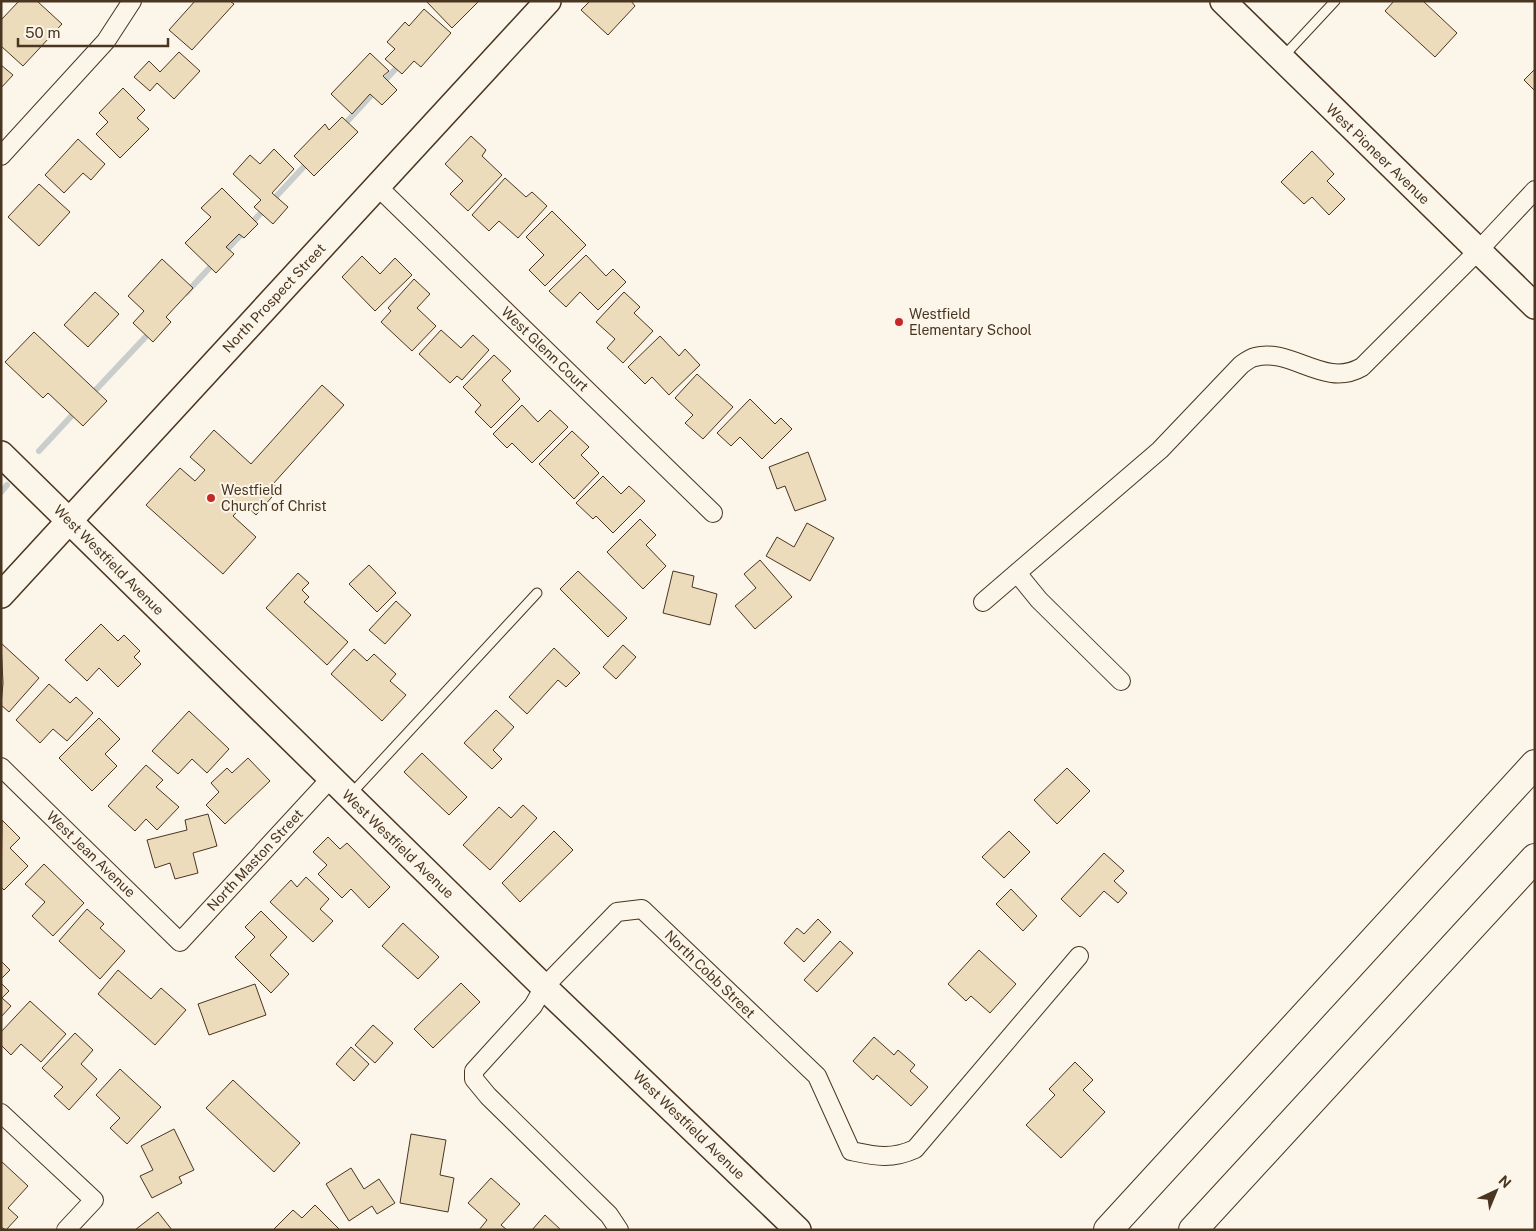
<svg xmlns="http://www.w3.org/2000/svg" width="1536" height="1231" font-family="'Public Sans',sans-serif">
  <style>
    .lines { fill: none; stroke-linecap: round; stroke-linejoin: round }
    .stream { stroke: #c9cecd; stroke-width: 6 }
    .building { fill: #ecdcbc; stroke: #4a3520 }
    .lane-casing { stroke: #4a3520; stroke-width: 11 }
    .street-casing { stroke: #4a3520; stroke-width: 20 }
    .secondary-casing { stroke: #4a3520; stroke-width: 28 }
    .highway-casing { stroke: #4a3520; stroke-width: 30 }
    .lane { stroke: #fbf6e9; stroke-width: 9 }
    .street { stroke: #fbf6e9; stroke-width: 18 }
    .secondary { stroke: #fbf6e9; stroke-width: 25 }
    .highway { stroke: #fbf6e9; stroke-width: 28 }
    .poi-dot { fill: #c62828; stroke: #fbf6e9; stroke-width: 2 }
    .labels { text-anchor: middle; dominant-baseline: central; stroke-width: 4; stroke-linejoin: round; paint-order: stroke }
    .street-label { font-size: 14px; fill: #4a3520; stroke: #fbf6e9 }
    .poi-label { font-size: 14px; fill: #4a3520; stroke: #fbf6e9; text-anchor: start }
  </style>
  <rect width="100%" height="100%" fill="#fbf6e9"/>
  <g class="lines">
    <g class="stream">
      <path d="M 342,127 L 401,63"/>
      <path d="M 222,255 L 309,161"/>
      <path d="M 186,293 L 215,262"/>
      <path d="M 91,395 L 152,330"/>
      <path d="M 39,451 L 77,410"/>
      <path d="M 1,492 L 7,485"/>
    </g>
  </g>
  <g class="building">
    <path d="M 19,1 L 37,1 L 62,24 L 23,66 L 1,46 L 1,20 Z"/>
    <path d="M 195,1 L 230,1 L 234,4 L 192,50 L 169,30 Z"/>
    <path d="M 426,1 L 479,1 L 452,28 Z"/>
    <path d="M 590,1 L 631,1 L 635,6 L 608,35 L 581,10 Z"/>
    <path d="M 1394,1 L 1423,1 L 1457,33 L 1435,57 L 1385,11 Z"/>
    <path d="M 424,9 L 451,33 L 421,67 L 414,61 L 402,74 L 385,59 L 395,49 L 387,42 L 405,22 L 409,26 Z"/>
    <path d="M 179,52 L 200,71 L 174,99 L 157,83 L 150,91 L 134,77 L 149,61 L 160,72 Z"/>
    <path d="M 370,53 L 389,71 L 383,76 L 397,90 L 382,105 L 370,94 L 352,114 L 331,94 Z"/>
    <path d="M 1,65 L 13,75 L 1,88 Z"/>
    <path d="M 1535,69 L 1535,91 L 1524,80 Z"/>
    <path d="M 123,88 L 145,110 L 137,118 L 149,129 L 120,158 L 96,134 L 108,122 L 99,113 Z"/>
    <path d="M 342,117 L 358,132 L 314,176 L 294,156 L 325,124 L 329,130 Z"/>
    <path d="M 471,136 L 486,150 L 482,156 L 502,175 L 468,211 L 450,194 L 463,181 L 445,164 Z"/>
    <path d="M 78,139 L 105,164 L 91,180 L 83,173 L 64,193 L 45,175 Z"/>
    <path d="M 274,149 L 294,169 L 272,193 L 288,207 L 273,224 L 254,207 L 261,200 L 233,174 L 250,155 L 260,164 Z"/>
    <path d="M 1312,151 L 1334,174 L 1327,181 L 1345,199 L 1329,215 L 1312,197 L 1304,204 L 1281,182 Z"/>
    <path d="M 505,178 L 526,197 L 532,192 L 547,206 L 518,238 L 499,221 L 489,231 L 472,215 Z"/>
    <path d="M 39,184 L 70,212 L 39,246 L 8,217 Z"/>
    <path d="M 222,188 L 258,224 L 244,238 L 239,234 L 226,247 L 234,254 L 216,273 L 185,243 L 211,217 L 201,208 Z"/>
    <path d="M 552,211 L 586,245 L 545,286 L 529,270 L 544,255 L 526,237 Z"/>
    <path d="M 586,255 L 606,276 L 613,269 L 626,282 L 598,310 L 580,292 L 566,307 L 549,291 Z"/>
    <path d="M 362,256 L 380,274 L 395,258 L 412,275 L 375,311 L 342,277 Z"/>
    <path d="M 162,259 L 193,288 L 166,317 L 171,322 L 153,342 L 133,323 L 144,311 L 128,296 Z"/>
    <path d="M 414,279 L 430,294 L 417,308 L 436,326 L 412,351 L 381,322 L 391,311 L 388,308 Z"/>
    <path d="M 95,292 L 119,314 L 88,347 L 64,325 Z"/>
    <path d="M 624,292 L 640,307 L 634,313 L 653,331 L 623,363 L 607,348 L 615,339 L 596,322 Z"/>
    <path d="M 441,330 L 461,348 L 473,335 L 489,350 L 462,380 L 457,376 L 450,383 L 419,354 Z"/>
    <path d="M 34,332 L 107,401 L 83,426 L 48,393 L 43,398 L 5,362 Z"/>
    <path d="M 660,336 L 679,356 L 685,349 L 700,365 L 669,395 L 652,377 L 645,384 L 628,367 Z"/>
    <path d="M 494,355 L 511,371 L 502,380 L 520,399 L 491,428 L 475,412 L 481,405 L 463,387 Z"/>
    <path d="M 697,374 L 733,407 L 703,439 L 685,423 L 693,415 L 675,398 Z"/>
    <path d="M 322,385 L 344,405 L 273,484 L 279,489 L 256,515 L 244,504 L 233,516 L 256,537 L 223,574 L 146,505 L 180,468 L 195,481 L 205,470 L 190,457 L 214,430 L 251,464 Z"/>
    <path d="M 750,399 L 775,424 L 781,418 L 792,429 L 762,459 L 740,437 L 731,446 L 717,433 Z"/>
    <path d="M 522,405 L 538,422 L 550,410 L 568,427 L 532,463 L 512,443 L 507,448 L 493,434 Z"/>
    <path d="M 572,431 L 589,447 L 581,455 L 599,473 L 574,499 L 539,464 Z"/>
    <path d="M 808,452 L 826,500 L 795,511 L 785,486 L 777,489 L 769,467 Z"/>
    <path d="M 603,476 L 621,494 L 629,486 L 645,501 L 613,533 L 596,516 L 593,519 L 576,503 Z"/>
    <path d="M 640,519 L 656,535 L 646,545 L 666,566 L 643,589 L 607,552 Z"/>
    <path d="M 807,523 L 834,538 L 810,581 L 766,556 L 777,537 L 794,547 Z"/>
    <path d="M 760,560 L 792,597 L 755,629 L 735,606 L 756,588 L 744,574 Z"/>
    <path d="M 369,565 L 396,593 L 377,612 L 349,584 Z"/>
    <path d="M 578,571 L 627,618 L 608,637 L 560,589 Z"/>
    <path d="M 673,571 L 694,576 L 692,587 L 717,594 L 710,625 L 663,613 Z"/>
    <path d="M 298,573 L 309,583 L 302,590 L 309,597 L 304,602 L 348,642 L 327,665 L 266,608 Z"/>
    <path d="M 396,601 L 411,615 L 385,644 L 369,630 Z"/>
    <path d="M 101,624 L 118,641 L 124,635 L 140,651 L 134,657 L 141,664 L 118,687 L 99,668 L 87,681 L 65,660 Z"/>
    <path d="M 1,643 L 39,678 L 9,712 L 1,705 L 3,683 Z"/>
    <path d="M 623,645 L 636,657 L 616,679 L 603,667 Z"/>
    <path d="M 554,648 L 580,673 L 566,687 L 558,680 L 527,714 L 509,697 Z"/>
    <path d="M 354,649 L 367,661 L 374,654 L 396,674 L 390,681 L 406,695 L 382,721 L 331,674 Z"/>
    <path d="M 49,684 L 70,703 L 76,697 L 93,713 L 67,741 L 53,729 L 40,743 L 16,720 Z"/>
    <path d="M 496,710 L 514,727 L 493,750 L 502,759 L 492,769 L 464,743 Z"/>
    <path d="M 189,711 L 229,749 L 207,773 L 192,759 L 178,774 L 152,751 Z"/>
    <path d="M 99,718 L 120,739 L 105,754 L 117,766 L 92,791 L 59,758 Z"/>
    <path d="M 422,753 L 467,797 L 449,815 L 404,772 Z"/>
    <path d="M 248,758 L 270,781 L 225,824 L 206,805 L 219,792 L 211,783 L 227,768 L 232,773 Z"/>
    <path d="M 146,765 L 163,780 L 156,787 L 179,807 L 157,830 L 146,819 L 135,831 L 108,806 Z"/>
    <path d="M 1067,768 L 1090,791 L 1057,824 L 1034,800 Z"/>
    <path d="M 523,805 L 537,818 L 490,870 L 463,845 L 499,807 L 511,818 Z"/>
    <path d="M 208,814 L 217,846 L 193,853 L 198,873 L 175,879 L 170,863 L 155,868 L 147,840 L 187,830 L 185,820 Z"/>
    <path d="M 2,820 L 20,838 L 10,848 L 28,866 L 4,890 L 1,887 Z"/>
    <path d="M 554,831 L 573,850 L 520,902 L 502,883 Z"/>
    <path d="M 1009,831 L 1030,852 L 1004,878 L 982,857 Z"/>
    <path d="M 328,837 L 340,849 L 347,843 L 390,887 L 369,908 L 351,889 L 342,898 L 318,874 L 327,865 L 313,852 Z"/>
    <path d="M 1104,853 L 1124,871 L 1114,881 L 1127,893 L 1118,903 L 1104,891 L 1080,917 L 1061,899 Z"/>
    <path d="M 44,864 L 84,903 L 53,936 L 32,916 L 45,902 L 25,884 Z"/>
    <path d="M 306,877 L 329,899 L 320,909 L 333,921 L 313,942 L 270,902 L 291,880 L 297,887 Z"/>
    <path d="M 1011,889 L 1037,916 L 1023,931 L 996,904 Z"/>
    <path d="M 87,909 L 104,924 L 100,928 L 125,951 L 100,979 L 59,941 Z"/>
    <path d="M 261,911 L 287,937 L 270,955 L 289,974 L 271,993 L 235,957 L 255,937 L 245,927 Z"/>
    <path d="M 818,919 L 831,932 L 804,962 L 784,943 L 797,928 L 804,934 Z"/>
    <path d="M 403,923 L 439,957 L 418,979 L 382,946 Z"/>
    <path d="M 840,941 L 853,953 L 817,992 L 804,980 Z"/>
    <path d="M 979,950 L 1016,984 L 990,1013 L 971,996 L 966,1001 L 948,984 Z"/>
    <path d="M 1,961 L 10,970 L 1,979 Z"/>
    <path d="M 118,970 L 151,999 L 161,988 L 186,1010 L 155,1045 L 98,994 Z"/>
    <path d="M 1,983 L 9,991 L 2,998 L 11,1006 L 1,1017 Z"/>
    <path d="M 461,983 L 480,1002 L 433,1048 L 414,1029 Z"/>
    <path d="M 255,984 L 266,1015 L 209,1035 L 198,1004 Z"/>
    <path d="M 30,1001 L 66,1034 L 41,1062 L 21,1044 L 11,1055 L 1,1045 L 1,1032 Z"/>
    <path d="M 373,1025 L 393,1043 L 375,1063 L 355,1045 Z"/>
    <path d="M 75,1033 L 93,1050 L 81,1064 L 97,1079 L 69,1110 L 54,1096 L 63,1087 L 42,1068 Z"/>
    <path d="M 874,1037 L 894,1055 L 898,1050 L 915,1065 L 910,1071 L 928,1087 L 911,1106 L 877,1075 L 873,1080 L 853,1061 Z"/>
    <path d="M 351,1047 L 369,1064 L 354,1081 L 336,1064 Z"/>
    <path d="M 1075,1062 L 1093,1080 L 1083,1090 L 1105,1112 L 1061,1158 L 1026,1125 L 1055,1095 L 1049,1089 Z"/>
    <path d="M 120,1069 L 161,1107 L 127,1144 L 110,1128 L 120,1118 L 96,1095 Z"/>
    <path d="M 233,1080 L 300,1143 L 274,1172 L 206,1108 Z"/>
    <path d="M 174,1129 L 194,1170 L 179,1177 L 182,1183 L 152,1198 L 140,1176 L 153,1170 L 141,1146 Z"/>
    <path d="M 411,1134 L 446,1140 L 440,1175 L 454,1178 L 448,1212 L 400,1203 Z"/>
    <path d="M 1,1161 L 28,1186 L 8,1208 L 18,1217 L 6,1230 L 1,1227 Z"/>
    <path d="M 351,1168 L 364,1189 L 379,1179 L 395,1203 L 377,1214 L 372,1206 L 349,1221 L 326,1184 Z"/>
    <path d="M 491,1178 L 520,1204 L 501,1225 L 507,1230 L 479,1230 L 487,1220 L 468,1203 Z"/>
    <path d="M 315,1205 L 340,1230 L 273,1230 L 293,1210 L 302,1218 Z"/>
    <path d="M 158,1212 L 172,1230 L 135,1230 Z"/>
    <path d="M 545,1215 L 561,1230 L 532,1230 Z"/>
  </g>
  <g class="lines">
    <g class="lane-casing">
      <g id="lane">
        <path d="M 1282,58 L 1335,1"/>
        <path d="M 351,794 L 537,593"/>
      </g>
    </g>
    <g class="street-casing">
      <g id="street">
        <path d="M 1,156 L 106,41 L 132,1"/>
        <path d="M 377,186 L 713,513"/>
        <path d="M 1017,573 L 1039,600 L 1121,681"/>
        <path d="M 983,602 L 1160,450 L 1241,365 C 1245,362 1250,358 1255,357 C 1292,347 1324,389 1362,367 L 1478,251 L 1535,190"/>
        <path d="M 1,767 L 180,942 L 331,778"/>
        <path d="M 1,1113 L 94,1200 L 66,1230"/>
        <path d="M 619,1230 L 609,1215 L 488,1096 L 474,1079 L 474,1071 L 533,1006 L 544,987 L 617,912 L 642,909 L 817,1076 L 851,1151 C 875,1156 891,1160 915,1149 L 1079,956"/>
      </g>
    </g>
    <g class="secondary-casing">
      <g id="secondary">
        <path d="M 1223,1 L 1535,306"/>
        <path d="M 1,454 L 544,987 L 798,1230"/>
        <path d="M 1,595 L 548,1"/>
      </g>
    </g>
    <g class="highway-casing">
      <g id="highway">
        <path d="M 1108,1230 L 1535,764"/>
        <path d="M 1193,1230 L 1535,858"/>
      </g>
    </g>
    <use href="#lane" class="lane"/>
    <use href="#street" class="street"/>
    <use href="#secondary" class="secondary"/>
    <use href="#highway" class="highway"/>
  </g>
  <g class="poi-dot">
    <circle cx="899" cy="322" r="5"/>
    <circle cx="211" cy="498" r="5"/>
  </g>
  <g class="labels">
    <g class="street-label">
      <text transform="translate(1378 154) rotate(44)">West Pioneer Avenue</text>
      <text transform="translate(274 298) rotate(-47)">North Prospect Street</text>
      <text transform="translate(545 349) rotate(44)">West Glenn Court</text>
      <text transform="translate(109 560) rotate(45)">West Westfield Avenue</text>
      <text transform="translate(398 844) rotate(44)">West Westfield Avenue</text>
      <text transform="translate(91 854) rotate(44)">West Jean Avenue</text>
      <text transform="translate(255 860) rotate(-47)">North Maston Street</text>
      <text transform="translate(710 974) rotate(44)">North Cobb Street</text>
      <text transform="translate(689 1125) rotate(44)">West Westfield Avenue</text>
    </g>
    <g class="poi-label">
      <text x="909" y="314">Westfield<tspan x="909" dy="16">Elementary School</tspan></text>
      <text x="221" y="490">Westfield<tspan x="221" dy="16">Church of Christ</tspan></text>
    </g>
  </g>
  <rect width="1536" height="1231" fill="none" stroke="#4a3520" stroke-width="5"/>
  <g transform="translate(1496 1191) rotate(44)" stroke="#fbf6e9" stroke-width="4" paint-order="stroke">
  <path d="M0-4L9 19L0 12L-9 19Z" fill="#4a3520"/>
  <text y="-8" font-size="14" font-weight="bold" text-anchor="middle" fill="#4a3520">N</text>
  </g>
  <path d="M18 38v8h150v-8" fill="none" stroke="#4a3520" stroke-width="2.5"/>
  <text x="25" y="38" font-size="15" fill="#4a3520" stroke="#fbf6e9" stroke-width="4" paint-order="stroke">50 m</text>
</svg>
